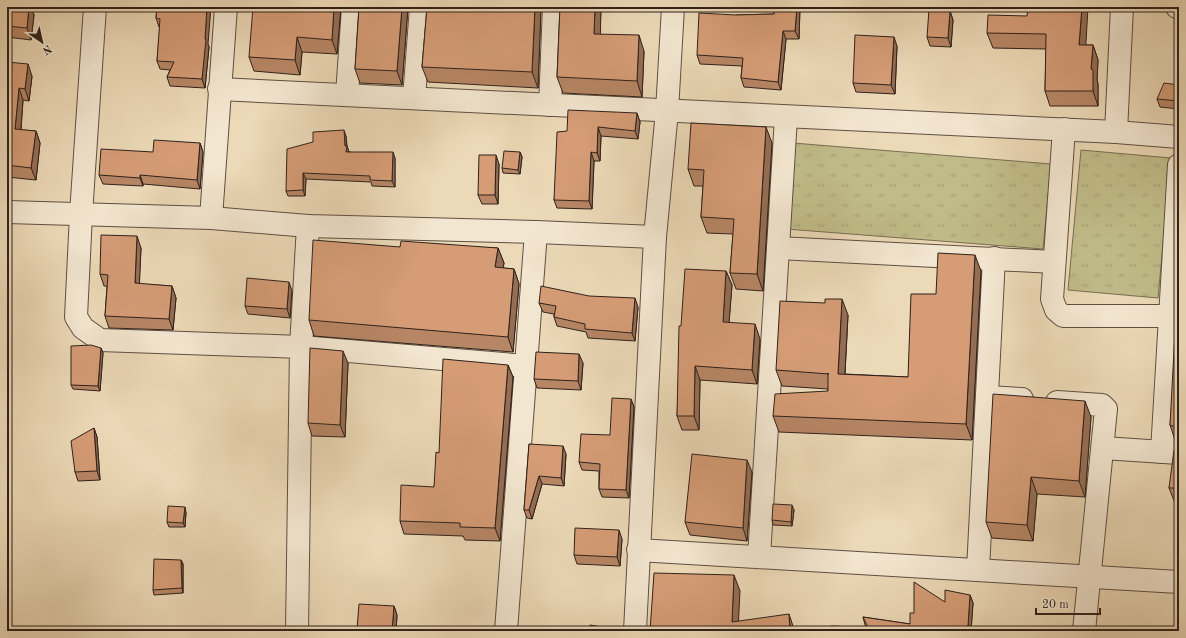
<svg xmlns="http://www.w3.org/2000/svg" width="1186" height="638" font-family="'Old Standard TT',serif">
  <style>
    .grass { fill: url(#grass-tufts); stroke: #786e52 }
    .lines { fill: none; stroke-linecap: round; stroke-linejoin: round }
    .minor-casing { stroke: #5e4f43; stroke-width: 24 }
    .tertiary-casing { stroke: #5e4f43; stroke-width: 24 }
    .minor { stroke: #f3e6d0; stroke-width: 22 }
    .tertiary { stroke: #f3e6d0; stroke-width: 22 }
    .wall { fill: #b78665; stroke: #2f211c }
    .shaded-wall { fill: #956d53; stroke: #2f211c }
    .building { fill: #d59c76; stroke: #2f211c }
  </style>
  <defs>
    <pattern id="grass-tufts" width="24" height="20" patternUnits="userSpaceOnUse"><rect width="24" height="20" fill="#c0bc89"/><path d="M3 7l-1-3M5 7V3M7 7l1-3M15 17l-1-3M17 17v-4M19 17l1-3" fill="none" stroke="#a5a176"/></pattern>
  </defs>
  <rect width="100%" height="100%" fill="#ecd9b7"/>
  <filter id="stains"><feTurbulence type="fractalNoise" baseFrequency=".005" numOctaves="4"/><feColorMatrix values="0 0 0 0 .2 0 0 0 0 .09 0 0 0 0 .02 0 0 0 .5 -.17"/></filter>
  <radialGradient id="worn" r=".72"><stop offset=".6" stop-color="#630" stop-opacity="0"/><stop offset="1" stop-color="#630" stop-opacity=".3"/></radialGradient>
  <g class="grass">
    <path d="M 793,143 L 1051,164 L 1043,249 L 786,229 Z"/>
    <path d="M 1081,150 L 1171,158 L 1158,298 L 1068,290 Z"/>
  </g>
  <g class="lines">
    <g class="minor-casing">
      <g id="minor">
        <path d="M 95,7 L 81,214 L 76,317 L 83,328 L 100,340 L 301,347 L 297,631"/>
        <path d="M 1177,7 L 1179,7"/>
        <path d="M 219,89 L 1116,132 L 1179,137"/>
        <path d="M 347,95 L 353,7"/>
        <path d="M 414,98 L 421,7"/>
        <path d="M 550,105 L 554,7"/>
        <path d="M 786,117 L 778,248 L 1054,262"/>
        <path d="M 1064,129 L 1052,299 L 1056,310 L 1063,316 L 1179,316"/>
        <path d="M 1116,132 L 1122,7"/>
        <path d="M 7,212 L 211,218 L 308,226 L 536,232 L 655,237"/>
        <path d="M 211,218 L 226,7"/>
        <path d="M 308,226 L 301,347 L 526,366"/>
        <path d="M 988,397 L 1022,399"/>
        <path d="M 1057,402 L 1102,405 L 1106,409 L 1084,631"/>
        <path d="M 1103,448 L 1179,453"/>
        <path d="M 1162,452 L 1179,165"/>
        <path d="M 638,550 L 1179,582"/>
        <path d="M 759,557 L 778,248"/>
        <path d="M 978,570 L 994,258"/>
        <path d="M 506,631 L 536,232"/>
      </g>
    </g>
    <g class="tertiary-casing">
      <path id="tertiary" d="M 635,631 L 655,237 L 667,111 L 673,7"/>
    </g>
    <use href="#minor" class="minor"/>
    <use href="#tertiary" class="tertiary"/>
  </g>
  <g class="wall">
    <path d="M 7,7 L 31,7 L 34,15 L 31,40 L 7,37 Z"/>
    <path d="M 157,7 L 208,44 L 209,47 L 205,88 L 170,86 L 167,77 L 170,70 L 160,69 L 157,61 L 160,27 L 159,27 L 156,18 Z"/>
    <path d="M 341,7 L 337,54 L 302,52 L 300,75 L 254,71 L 249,57 Z"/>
    <path d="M 359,7 L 408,7 L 402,85 L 360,83 L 355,69 Z"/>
    <path d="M 427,7 L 541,7 L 538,88 L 428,82 L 422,67 Z"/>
    <path d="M 560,7 L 601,7 L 600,34 L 644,51 L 642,97 L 563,93 L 557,77 Z"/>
    <path d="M 775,7 L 800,7 L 799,39 L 786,39 L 781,90 L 744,87 L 741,78 L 742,66 L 700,64 L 697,55 L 736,15 L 774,14 Z"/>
    <path d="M 950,11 L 953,20 L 951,47 L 930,46 L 927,37 Z"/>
    <path d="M 1027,16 L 1086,45 L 1093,45 L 1098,60 L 1097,80 L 1098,84 L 1098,106 L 1050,106 L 1045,91 L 1046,49 L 993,48 L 987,33 Z"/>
    <path d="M 897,46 L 895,94 L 856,92 L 853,83 Z"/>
    <path d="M 7,62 L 32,76 L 29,101 L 23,100 L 21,130 L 36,131 L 40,143 L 36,180 L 7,177 Z"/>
    <path d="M 1179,85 L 1179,109 L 1160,107 L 1157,99 Z"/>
    <path d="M 637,113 L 640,122 L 638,139 L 601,136 L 600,161 L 594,161 L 592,209 L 557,208 L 554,200 L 567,131 Z"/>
    <path d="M 346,136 L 347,146 L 349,152 L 395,158 L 395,187 L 372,186 L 371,182 L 306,179 L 305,196 L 288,196 L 286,191 L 313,142 Z"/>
    <path d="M 200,143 L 203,152 L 200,189 L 143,184 L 143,186 L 103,184 L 99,175 Z"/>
    <path d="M 772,143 L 763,291 L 736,289 L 730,273 L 733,234 L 707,233 L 701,217 L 703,186 L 694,186 L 688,169 Z"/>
    <path d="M 520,152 L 522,157 L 520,174 L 503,173 L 502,168 Z"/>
    <path d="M 499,164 L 498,204 L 482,204 L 478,195 Z"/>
    <path d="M 400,247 L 498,248 L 504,263 L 503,268 L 514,269 L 519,284 L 513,352 L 314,336 L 309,320 Z"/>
    <path d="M 141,248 L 139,284 L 172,286 L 176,298 L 173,330 L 109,328 L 105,316 L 107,286 L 104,286 L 100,274 Z"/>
    <path d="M 726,271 L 732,285 L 729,322 L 760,339 L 757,384 L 700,380 L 699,430 L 682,430 L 677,416 L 681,326 Z"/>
    <path d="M 981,271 L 972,440 L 779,432 L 773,416 L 828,391 L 828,389 L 782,386 L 776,370 L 848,315 L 845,374 L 908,377 L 936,294 Z"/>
    <path d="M 292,291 L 290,318 L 248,314 L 245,306 Z"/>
    <path d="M 539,303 L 638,307 L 635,341 L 588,338 L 586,332 L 557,326 L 554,317 L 554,314 L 543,312 Z"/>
    <path d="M 1179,313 L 1179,441 L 1175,440 L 1170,425 Z"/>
    <path d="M 101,348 L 103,353 L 100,391 L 73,389 L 71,385 Z"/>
    <path d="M 348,363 L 345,437 L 312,436 L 308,423 Z"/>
    <path d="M 583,363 L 581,390 L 537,388 L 534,379 Z"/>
    <path d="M 508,365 L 513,377 L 500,541 L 465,540 L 463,536 L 404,534 L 400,521 L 434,487 L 439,453 Z"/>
    <path d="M 631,399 L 634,407 L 629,498 L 602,497 L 599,489 L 599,471 L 582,470 L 579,462 L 610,435 Z"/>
    <path d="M 1091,417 L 1085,497 L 1037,494 L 1033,541 L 992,538 L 986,522 Z"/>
    <path d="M 94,428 L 97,437 L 100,480 L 78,481 L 75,472 Z"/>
    <path d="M 529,444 L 566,454 L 564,486 L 542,484 L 532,519 L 527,518 L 524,510 Z"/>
    <path d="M 1179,449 L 1179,503 L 1175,503 L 1169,488 Z"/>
    <path d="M 752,472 L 747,541 L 690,535 L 685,522 Z"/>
    <path d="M 794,510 L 792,526 L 773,525 L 772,520 Z"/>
    <path d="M 186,512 L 185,527 L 169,527 L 167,522 Z"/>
    <path d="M 622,539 L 620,566 L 577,564 L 574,555 Z"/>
    <path d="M 181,560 L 183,564 L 183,593 L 154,595 L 153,590 Z"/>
    <path d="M 970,595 L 973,603 L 971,631 L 869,631 L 865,625 L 863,617 L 910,624 L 914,613 L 945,602 Z"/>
    <path d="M 394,606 L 397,615 L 396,631 L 358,631 L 357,629 Z"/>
  </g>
  <g class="shaded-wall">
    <path d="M 29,7 L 31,7 L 34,15 L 31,40 L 27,28 Z"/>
    <path d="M 207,7 L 211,7 L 208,44 L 209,47 L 205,88 L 202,79 Z"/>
    <path d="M 334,7 L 341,7 L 337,54 L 332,40 Z"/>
    <path d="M 402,7 L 408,7 L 402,85 L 397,71 Z"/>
    <path d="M 535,7 L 541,7 L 538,88 L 532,72 Z"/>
    <path d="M 595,7 L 601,7 L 600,50 L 594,34 Z"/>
    <path d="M 797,7 L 800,7 L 799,39 L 795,31 Z"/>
    <path d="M 1082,7 L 1088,7 L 1085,60 L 1079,45 Z"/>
    <path d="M 950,11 L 953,20 L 951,47 L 948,38 Z"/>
    <path d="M 783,31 L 786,39 L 781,90 L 778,82 Z"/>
    <path d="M 639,35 L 644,51 L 642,97 L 637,81 Z"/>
    <path d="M 297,37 L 302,52 L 300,75 L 295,60 Z"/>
    <path d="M 894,37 L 897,46 L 895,94 L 891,85 Z"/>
    <path d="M 1093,45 L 1098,60 L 1097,80 L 1098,84 L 1098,106 L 1093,91 L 1091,69 Z"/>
    <path d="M 28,64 L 32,76 L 29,101 L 25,89 Z"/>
    <path d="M 19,88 L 23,100 L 20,141 L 15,129 Z"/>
    <path d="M 637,113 L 640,122 L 638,139 L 635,131 Z"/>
    <path d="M 598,127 L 601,136 L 600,161 L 597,153 Z"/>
    <path d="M 766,127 L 772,143 L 763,291 L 757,274 Z"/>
    <path d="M 344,130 L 346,136 L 347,148 L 347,146 L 349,152 L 349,158 L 345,146 Z"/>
    <path d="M 36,131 L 40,143 L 36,180 L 31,168 Z"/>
    <path d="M 200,143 L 203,152 L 200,189 L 197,180 Z"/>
    <path d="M 393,152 L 395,158 L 395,187 L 392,181 Z"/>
    <path d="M 520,152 L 522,157 L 520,174 L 518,170 Z"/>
    <path d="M 591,152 L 594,161 L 592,209 L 589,201 Z"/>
    <path d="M 496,155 L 499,164 L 498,204 L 495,195 Z"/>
    <path d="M 303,173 L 306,179 L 305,196 L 303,190 Z"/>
    <path d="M 140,175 L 143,184 L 143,186 L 140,178 Z"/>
    <path d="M 137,236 L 141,248 L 139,295 L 135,283 Z"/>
    <path d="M 498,248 L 504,263 L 501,283 L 495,267 Z"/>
    <path d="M 975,255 L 981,271 L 972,440 L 966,424 Z"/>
    <path d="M 514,269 L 519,284 L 513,352 L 508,337 Z"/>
    <path d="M 726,271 L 732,285 L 728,336 L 723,322 Z"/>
    <path d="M 289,282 L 292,291 L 290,318 L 287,309 Z"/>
    <path d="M 172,286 L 176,298 L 173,330 L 169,319 Z"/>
    <path d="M 635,298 L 638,307 L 635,341 L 632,333 Z"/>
    <path d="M 842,299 L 848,315 L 844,390 L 838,374 Z"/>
    <path d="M 755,324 L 760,339 L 757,384 L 752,370 Z"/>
    <path d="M 101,348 L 103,353 L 100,391 L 98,386 Z"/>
    <path d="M 343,351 L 348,363 L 345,437 L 340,425 Z"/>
    <path d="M 579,354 L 583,363 L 581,390 L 578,381 Z"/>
    <path d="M 508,365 L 513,377 L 500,541 L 495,528 Z"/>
    <path d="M 695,366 L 700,380 L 699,430 L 694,416 Z"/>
    <path d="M 631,399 L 634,407 L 629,498 L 626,490 Z"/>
    <path d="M 1085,401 L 1091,417 L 1085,497 L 1079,481 Z"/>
    <path d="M 94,428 L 97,437 L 100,480 L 97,471 Z"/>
    <path d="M 563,446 L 566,454 L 564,486 L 561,478 Z"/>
    <path d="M 747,460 L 752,472 L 747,541 L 743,528 Z"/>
    <path d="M 539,476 L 542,484 L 532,519 L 529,510 Z"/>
    <path d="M 1031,477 L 1037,494 L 1033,541 L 1027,525 Z"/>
    <path d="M 792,505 L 794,510 L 792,526 L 791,522 Z"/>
    <path d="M 185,507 L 186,512 L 185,527 L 183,523 Z"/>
    <path d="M 619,530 L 622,539 L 620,566 L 617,557 Z"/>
    <path d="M 181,560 L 183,564 L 183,593 L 182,588 Z"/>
    <path d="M 734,575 L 740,591 L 738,631 L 732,622 Z"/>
    <path d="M 970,595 L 973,603 L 971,631 L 970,631 L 968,626 Z"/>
    <path d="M 394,606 L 397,615 L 396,631 L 392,631 Z"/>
    <path d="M 789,614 L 794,629 L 795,631 L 790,631 Z"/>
  </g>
  <g class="building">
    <path d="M 7,7 L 29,7 L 27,28 L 7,26 Z"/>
    <path d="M 157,7 L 207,7 L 205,39 L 206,39 L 202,79 L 167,77 L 174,62 L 157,61 L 160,19 L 156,18 Z"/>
    <path d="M 253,7 L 334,7 L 332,40 L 297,37 L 295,60 L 249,57 Z"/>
    <path d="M 359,7 L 402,7 L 397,71 L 355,69 Z"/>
    <path d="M 427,7 L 535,7 L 532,72 L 422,67 Z"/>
    <path d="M 560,7 L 595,7 L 594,34 L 639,35 L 637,81 L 557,77 Z"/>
    <path d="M 775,7 L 797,7 L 795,31 L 783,31 L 778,82 L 741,78 L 743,58 L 697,55 L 699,13 L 736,15 L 774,14 Z"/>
    <path d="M 1028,7 L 1082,7 L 1079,45 L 1093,45 L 1091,69 L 1093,70 L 1093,91 L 1045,91 L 1046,34 L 987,33 L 988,15 L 1027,16 Z"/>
    <path d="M 929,9 L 950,11 L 948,38 L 927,37 Z"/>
    <path d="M 855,35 L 894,37 L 891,85 L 853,83 Z"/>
    <path d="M 7,62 L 28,64 L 25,89 L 19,88 L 15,129 L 36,131 L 31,168 L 7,165 Z"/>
    <path d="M 1164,83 L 1179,85 L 1179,101 L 1157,99 Z"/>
    <path d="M 568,110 L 637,113 L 635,131 L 598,127 L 597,153 L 591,152 L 589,201 L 554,200 L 557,132 L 567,131 Z"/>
    <path d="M 691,123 L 766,127 L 757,274 L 730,273 L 734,219 L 701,217 L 704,170 L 688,169 Z"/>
    <path d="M 344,130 L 345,146 L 347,146 L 346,152 L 393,152 L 392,181 L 370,180 L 370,176 L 303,173 L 303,190 L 286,191 L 287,149 L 313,142 L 313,132 Z"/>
    <path d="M 154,140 L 200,143 L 197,180 L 140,175 L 140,178 L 99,175 L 101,149 L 153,152 Z"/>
    <path d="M 504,151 L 520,152 L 518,170 L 502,168 Z"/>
    <path d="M 479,155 L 496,155 L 495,195 L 478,195 Z"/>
    <path d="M 101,235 L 137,236 L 135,283 L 172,286 L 169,319 L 105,316 L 108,275 L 100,274 Z"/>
    <path d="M 313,240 L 400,247 L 401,241 L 498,248 L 495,267 L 514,269 L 508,337 L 309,320 Z"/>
    <path d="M 938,253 L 975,255 L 966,424 L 773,416 L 775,394 L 828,391 L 828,373 L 829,374 L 776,370 L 780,301 L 825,303 L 825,299 L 842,299 L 838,374 L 908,377 L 911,294 L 936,294 Z"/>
    <path d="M 685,269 L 726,271 L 723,322 L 755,324 L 752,370 L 695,366 L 694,416 L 677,416 L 679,326 L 681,326 Z"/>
    <path d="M 247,278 L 289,282 L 287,309 L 245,306 Z"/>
    <path d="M 541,286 L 589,296 L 635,298 L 632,333 L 585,329 L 585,324 L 554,317 L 556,306 L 539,303 Z"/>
    <path d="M 1176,313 L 1179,313 L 1179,428 L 1170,425 Z"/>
    <path d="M 91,345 L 101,348 L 98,386 L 71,385 L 71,346 Z"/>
    <path d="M 310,348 L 343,351 L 340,425 L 308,423 Z"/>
    <path d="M 536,352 L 579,354 L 578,381 L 534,379 Z"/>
    <path d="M 443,359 L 508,365 L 495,528 L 460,527 L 460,523 L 400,521 L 401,485 L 434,487 L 436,452 L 439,453 Z"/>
    <path d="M 993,394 L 1085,401 L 1079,481 L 1031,477 L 1027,525 L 986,522 Z"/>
    <path d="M 612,398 L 631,399 L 626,490 L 599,489 L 600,464 L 579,462 L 581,434 L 610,435 Z"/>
    <path d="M 94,428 L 97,471 L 75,472 L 71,441 Z"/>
    <path d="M 529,444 L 563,446 L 561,478 L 539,476 L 529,510 L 524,510 Z"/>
    <path d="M 1179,449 L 1179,488 L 1169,488 L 1174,450 Z"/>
    <path d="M 692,454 L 747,460 L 743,528 L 685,522 Z"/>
    <path d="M 773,504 L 792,505 L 791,522 L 772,520 Z"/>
    <path d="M 168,506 L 185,507 L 183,523 L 167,522 Z"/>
    <path d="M 575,528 L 619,530 L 617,557 L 574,555 Z"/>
    <path d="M 154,559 L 181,560 L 182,588 L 153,590 Z"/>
    <path d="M 654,573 L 734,575 L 732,622 L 789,614 L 790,631 L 650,631 Z"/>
    <path d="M 914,582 L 945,602 L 945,590 L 970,595 L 968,626 L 953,631 L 870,631 L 863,617 L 910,624 L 910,613 L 914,613 Z"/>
    <path d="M 359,604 L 394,606 L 392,631 L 357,629 Z"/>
    <path d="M 590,625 L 614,629 L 614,631 L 589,631 Z"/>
    <path d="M 831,626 L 853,627 L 853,631 L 831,631 Z"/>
  </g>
  <rect width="1186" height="638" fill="none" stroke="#ecd9b7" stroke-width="24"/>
  <rect x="8" y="8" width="1170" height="622" fill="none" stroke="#2f211c" stroke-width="2"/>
  <rect x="12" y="12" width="1162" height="614" fill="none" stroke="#2f211c"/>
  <g transform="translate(42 42) rotate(146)" stroke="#f3e6d0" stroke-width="3" paint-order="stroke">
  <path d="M0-3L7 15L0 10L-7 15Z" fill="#2f211c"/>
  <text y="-6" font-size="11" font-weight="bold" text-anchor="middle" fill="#2f211c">N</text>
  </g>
  <path d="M1036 608v6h64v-6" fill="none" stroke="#2f211c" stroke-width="2"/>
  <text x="1042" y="608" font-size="12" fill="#2f211c" stroke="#f3e6d0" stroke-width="3" paint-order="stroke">20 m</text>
  <rect width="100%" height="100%" filter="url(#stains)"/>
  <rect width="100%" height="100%" fill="url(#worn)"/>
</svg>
